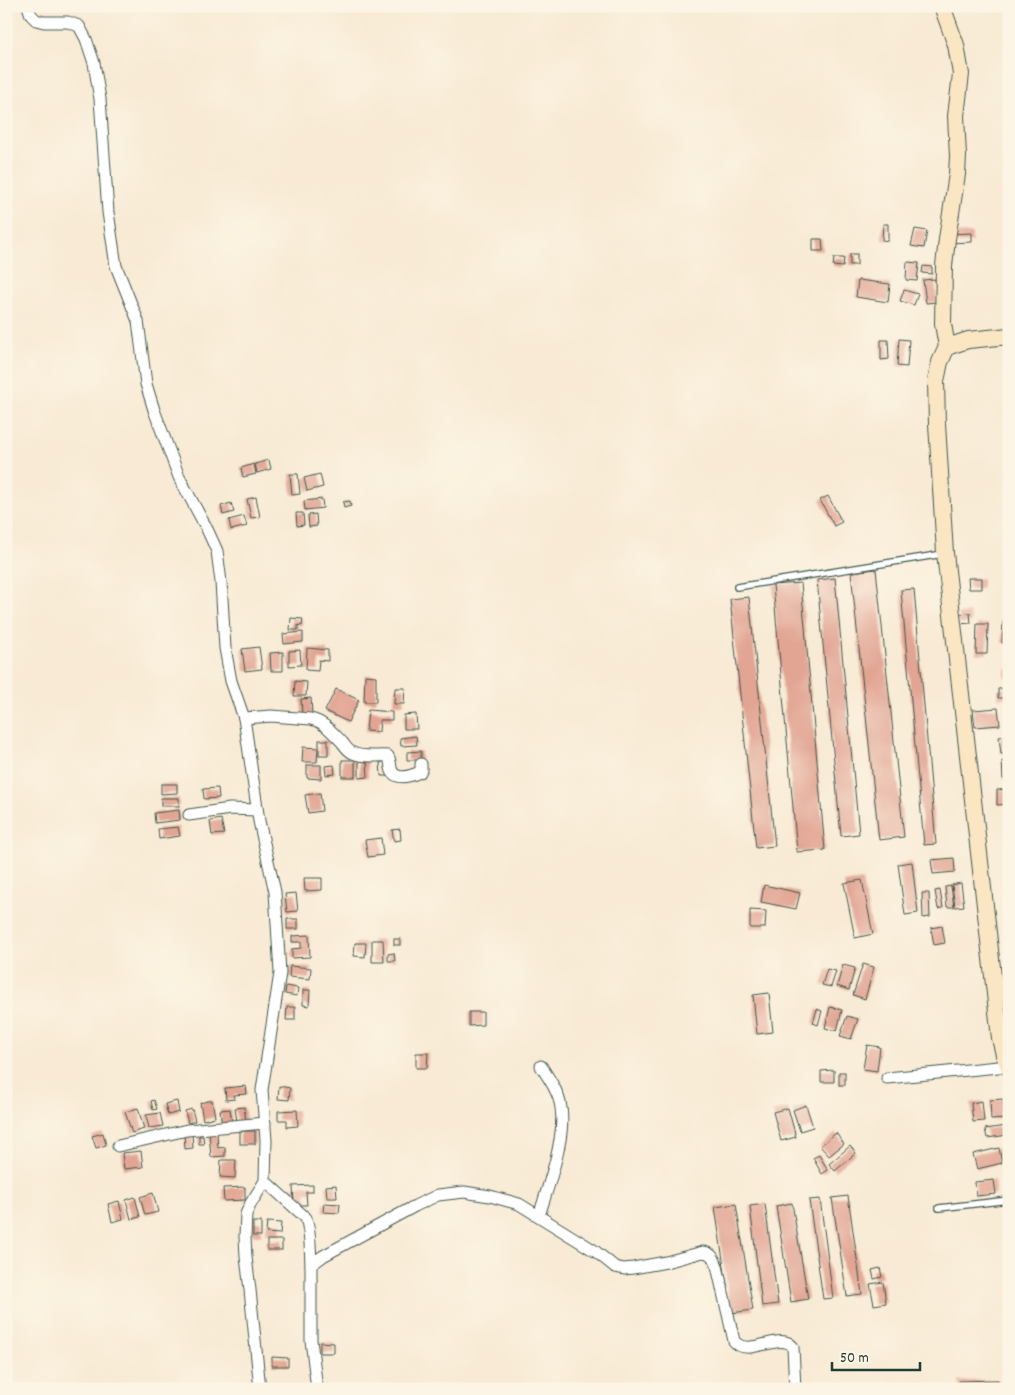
<svg xmlns="http://www.w3.org/2000/svg" width="1015" height="1395" font-family="Dekko,sans-serif">
  <style>
    .building { fill: #e2a493 }
    .lines { fill: none; stroke-linecap: round; stroke-linejoin: round }
    .lane-casing { stroke: #40574c; stroke-width: 8 }
    .street-casing { stroke: #40574c; stroke-width: 13 }
    .secondary-casing { stroke: #40574c; stroke-width: 18 }
    .lane { stroke: #fff; stroke-width: 5.5 }
    .street { stroke: #fff; stroke-width: 11 }
    .secondary { stroke: #fbe6c4; stroke-width: 16 }
  </style>
  <rect width="100%" height="100%" fill="#fcf5e5"/>
  <filter id="ink" filterUnits="userSpaceOnUse"><feTurbulence type="fractalNoise" baseFrequency=".02" numOctaves="2"/><feDisplacementMap in="SourceGraphic" scale="10" xChannelSelector="R" yChannelSelector="G"/><feConvolveMatrix kernelMatrix="1 2 1 2 8 2 1 2 1" color-interpolation-filters="sRGB"/></filter>
  <filter id="wash" filterUnits="userSpaceOnUse"><feTurbulence type="fractalNoise" baseFrequency=".0096" numOctaves="4" result="noise"/><feDisplacementMap in="SourceGraphic" scale="20" xChannelSelector="R" yChannelSelector="G"/><feGaussianBlur stdDeviation="1.12" result="paint"/><feColorMatrix in="noise" values="0 0 0 0 0 0 0 0 0 0 0 0 0 0 0 0 0 1.4 0 .05"/><feComposite in="paint" operator="in"/></filter>
  <g filter="url(#wash)">
    <rect width="100%" height="100%" fill="#f8ead4"/>
    <g id="blocks">
      <g class="building">
        <path d="M 883,224 L 888,224 L 888,241 L 882,240 Z"/>
        <path d="M 915,229 L 927,231 L 924,248 L 911,246 Z"/>
        <path d="M 972,233 L 972,242 L 948,243 L 948,234 Z"/>
        <path d="M 813,239 L 822,239 L 823,251 L 813,251 Z"/>
        <rect x="850" y="254" width="7" height="11"/>
        <path d="M 834,258 L 844,258 L 843,267 L 833,266 Z"/>
        <path d="M 907,262 L 919,263 L 917,281 L 906,280 Z"/>
        <path d="M 923,266 L 932,267 L 932,274 L 922,273 Z"/>
        <path d="M 935,279 L 937,302 L 926,303 L 923,280 Z"/>
        <path d="M 858,280 L 890,284 L 888,302 L 856,297 Z"/>
        <path d="M 904,290 L 918,294 L 914,305 L 900,301 Z"/>
        <path d="M 899,339 L 909,340 L 907,367 L 897,366 Z"/>
        <path d="M 881,340 L 888,340 L 889,359 L 881,360 Z"/>
        <path d="M 269,460 L 271,469 L 257,473 L 255,464 Z"/>
        <path d="M 254,464 L 256,474 L 243,477 L 241,468 Z"/>
        <path d="M 290,474 L 298,474 L 300,494 L 292,495 Z"/>
        <path d="M 320,474 L 323,487 L 307,491 L 304,478 Z"/>
        <path d="M 828,496 L 842,522 L 834,526 L 820,500 Z"/>
        <path d="M 256,497 L 260,517 L 251,518 L 247,499 Z"/>
        <path d="M 322,499 L 323,508 L 305,510 L 304,501 Z"/>
        <path d="M 350,501 L 351,506 L 344,508 L 343,502 Z"/>
        <path d="M 231,503 L 234,512 L 223,515 L 221,506 Z"/>
        <path d="M 296,513 L 303,513 L 304,525 L 297,526 Z"/>
        <path d="M 316,514 L 317,526 L 309,527 L 308,515 Z"/>
        <path d="M 244,516 L 247,526 L 231,530 L 229,520 Z"/>
        <path d="M 876,569 L 904,837 L 879,840 L 851,572 Z"/>
        <path d="M 835,578 L 859,834 L 841,836 L 817,580 Z"/>
        <path d="M 968,578 L 982,578 L 982,589 L 969,589 Z"/>
        <path d="M 801,583 L 825,850 L 797,852 L 773,585 Z"/>
        <path d="M 914,589 L 936,844 L 924,845 L 901,590 Z"/>
        <path d="M 749,597 L 775,846 L 756,848 L 730,599 Z"/>
        <path d="M 970,613 L 971,623 L 959,624 L 959,614 Z"/>
        <path d="M 291,618 L 303,619 L 302,626 L 298,625 L 298,630 L 290,630 Z"/>
        <path d="M 1003,622 L 1009,622 L 1009,643 L 1002,643 Z"/>
        <path d="M 977,624 L 988,624 L 987,654 L 976,654 Z"/>
        <path d="M 303,632 L 303,642 L 284,644 L 283,634 Z"/>
        <path d="M 259,647 L 262,669 L 245,671 L 242,649 Z"/>
        <path d="M 307,648 L 328,650 L 328,661 L 319,660 L 318,671 L 306,670 Z"/>
        <path d="M 300,650 L 301,665 L 289,666 L 289,651 Z"/>
        <path d="M 283,652 L 283,671 L 271,671 L 270,653 Z"/>
        <path d="M 1005,669 L 1009,669 L 1009,677 L 1005,678 Z"/>
        <path d="M 365,675 L 376,676 L 376,702 L 364,702 Z"/>
        <path d="M 295,681 L 307,682 L 306,696 L 294,696 Z"/>
        <path d="M 395,688 L 405,688 L 404,704 L 394,704 Z"/>
        <path d="M 1009,688 L 1009,698 L 998,698 L 998,689 Z"/>
        <path d="M 336,689 L 359,700 L 348,722 L 325,711 Z"/>
        <path d="M 311,698 L 312,714 L 302,714 L 301,699 Z"/>
        <path d="M 998,708 L 1000,725 L 975,727 L 973,710 Z"/>
        <path d="M 368,710 L 392,712 L 392,720 L 380,720 L 379,732 L 366,731 Z"/>
        <path d="M 416,714 L 417,729 L 404,729 L 404,715 Z"/>
        <path d="M 416,736 L 417,745 L 401,746 L 400,738 Z"/>
        <path d="M 1006,736 L 1008,753 L 1001,754 L 999,737 Z"/>
        <rect x="319" y="740" width="9" height="15"/>
        <path d="M 303,747 L 318,748 L 317,762 L 302,762 Z"/>
        <path d="M 421,751 L 421,760 L 407,760 L 407,752 Z"/>
        <rect x="342" y="760" width="13" height="17"/>
        <path d="M 367,760 L 368,777 L 359,778 L 359,761 Z"/>
        <path d="M 1008,760 L 1009,779 L 1003,779 L 1002,761 Z"/>
        <path d="M 380,762 L 388,762 L 388,776 L 381,776 Z"/>
        <path d="M 307,765 L 321,765 L 321,779 L 307,778 Z"/>
        <path d="M 334,765 L 335,774 L 326,775 L 325,766 Z"/>
        <path d="M 161,784 L 177,784 L 177,793 L 161,794 Z"/>
        <path d="M 218,788 L 219,798 L 204,799 L 203,789 Z"/>
        <path d="M 1009,789 L 1009,804 L 997,805 L 997,790 Z"/>
        <path d="M 320,793 L 322,811 L 308,813 L 305,795 Z"/>
        <rect x="161" y="798" width="18" height="8"/>
        <path d="M 179,810 L 180,820 L 155,823 L 154,813 Z"/>
        <path d="M 221,819 L 224,834 L 212,835 L 210,821 Z"/>
        <path d="M 178,827 L 180,836 L 159,839 L 158,829 Z"/>
        <path d="M 400,829 L 401,840 L 394,841 L 392,830 Z"/>
        <path d="M 381,838 L 383,855 L 368,857 L 365,840 Z"/>
        <path d="M 954,858 L 955,872 L 933,874 L 931,860 Z"/>
        <path d="M 912,862 L 918,913 L 905,915 L 898,864 Z"/>
        <path d="M 304,878 L 322,878 L 322,890 L 305,891 Z"/>
        <path d="M 862,880 L 873,934 L 855,938 L 844,883 Z"/>
        <path d="M 961,883 L 964,906 L 955,907 L 952,885 Z"/>
        <path d="M 764,885 L 800,893 L 796,909 L 761,902 Z"/>
        <path d="M 951,886 L 954,907 L 947,907 L 945,887 Z"/>
        <path d="M 940,890 L 943,908 L 938,909 L 935,891 Z"/>
        <path d="M 296,893 L 298,911 L 287,912 L 285,894 Z"/>
        <path d="M 922,893 L 929,893 L 930,917 L 923,918 Z"/>
        <path d="M 750,910 L 766,911 L 765,928 L 750,928 Z"/>
        <rect x="287" y="919" width="11" height="10"/>
        <path d="M 942,926 L 945,943 L 934,945 L 931,928 Z"/>
        <path d="M 309,935 L 310,957 L 292,958 L 292,949 L 301,948 L 301,942 L 292,942 L 292,936 Z"/>
        <rect x="394" y="939" width="6" height="6"/>
        <path d="M 372,940 L 383,940 L 384,962 L 372,962 Z"/>
        <path d="M 355,943 L 366,943 L 365,957 L 354,956 Z"/>
        <path d="M 394,953 L 395,961 L 388,961 L 388,954 Z"/>
        <path d="M 863,964 L 874,967 L 865,999 L 853,995 Z"/>
        <path d="M 843,965 L 855,968 L 849,990 L 837,986 Z"/>
        <path d="M 290,966 L 311,968 L 310,979 L 289,977 Z"/>
        <path d="M 827,969 L 836,971 L 831,987 L 822,985 Z"/>
        <path d="M 286,986 L 298,988 L 297,996 L 285,994 Z"/>
        <path d="M 303,990 L 310,990 L 309,1006 L 303,1005 Z"/>
        <path d="M 769,993 L 773,1032 L 757,1034 L 753,995 Z"/>
        <path d="M 287,1007 L 295,1007 L 295,1020 L 286,1020 Z"/>
        <path d="M 830,1007 L 842,1010 L 837,1031 L 825,1028 Z"/>
        <path d="M 817,1009 L 822,1011 L 818,1025 L 813,1023 Z"/>
        <path d="M 469,1012 L 483,1012 L 483,1025 L 469,1026 Z"/>
        <path d="M 847,1016 L 858,1019 L 851,1039 L 840,1036 Z"/>
        <path d="M 867,1045 L 880,1047 L 877,1071 L 863,1069 Z"/>
        <path d="M 416,1053 L 428,1053 L 427,1068 L 416,1068 Z"/>
        <path d="M 834,1070 L 834,1082 L 821,1082 L 821,1071 Z"/>
        <rect x="839" y="1072" width="6" height="13"/>
        <path d="M 246,1086 L 247,1094 L 234,1095 L 235,1099 L 226,1100 L 225,1088 Z"/>
        <path d="M 279,1086 L 290,1088 L 289,1100 L 278,1099 Z"/>
        <path d="M 1003,1099 L 1005,1119 L 991,1120 L 990,1100 Z"/>
        <path d="M 154,1100 L 157,1109 L 153,1110 L 151,1101 Z"/>
        <path d="M 212,1100 L 215,1117 L 203,1120 L 200,1103 Z"/>
        <path d="M 177,1101 L 179,1112 L 168,1115 L 165,1104 Z"/>
        <path d="M 982,1101 L 984,1121 L 973,1122 L 971,1103 Z"/>
        <path d="M 806,1105 L 813,1127 L 800,1131 L 793,1110 Z"/>
        <path d="M 244,1107 L 246,1121 L 237,1122 L 235,1108 Z"/>
        <path d="M 138,1108 L 144,1129 L 132,1133 L 125,1112 Z"/>
        <path d="M 788,1108 L 796,1137 L 781,1141 L 773,1112 Z"/>
        <path d="M 192,1109 L 195,1121 L 188,1123 L 185,1111 Z"/>
        <path d="M 230,1109 L 232,1124 L 222,1126 L 220,1110 Z"/>
        <path d="M 297,1110 L 298,1126 L 287,1127 L 287,1120 L 278,1120 L 278,1111 Z"/>
        <path d="M 160,1113 L 163,1126 L 149,1128 L 146,1115 Z"/>
        <path d="M 1007,1126 L 1008,1135 L 987,1138 L 985,1129 Z"/>
        <rect x="240" y="1131" width="15" height="13"/>
        <path d="M 209,1132 L 217,1132 L 218,1148 L 225,1147 L 225,1156 L 211,1157 Z"/>
        <path d="M 103,1133 L 106,1145 L 96,1148 L 92,1136 Z"/>
        <path d="M 184,1133 L 192,1133 L 193,1148 L 185,1149 Z"/>
        <path d="M 836,1133 L 844,1144 L 829,1156 L 820,1146 Z"/>
        <path d="M 199,1136 L 203,1136 L 204,1144 L 199,1144 Z"/>
        <path d="M 850,1146 L 856,1153 L 835,1171 L 829,1164 Z"/>
        <path d="M 999,1148 L 1002,1163 L 977,1169 L 973,1154 Z"/>
        <path d="M 141,1151 L 143,1167 L 124,1169 L 122,1153 Z"/>
        <path d="M 819,1155 L 828,1170 L 822,1174 L 813,1158 Z"/>
        <path d="M 221,1160 L 236,1160 L 235,1178 L 220,1177 Z"/>
        <path d="M 994,1180 L 996,1194 L 976,1196 L 975,1182 Z"/>
        <path d="M 313,1185 L 313,1192 L 306,1192 L 307,1205 L 294,1205 L 293,1186 Z"/>
        <path d="M 336,1185 L 337,1198 L 327,1198 L 326,1186 Z"/>
        <path d="M 245,1187 L 245,1200 L 224,1201 L 223,1188 Z"/>
        <path d="M 153,1193 L 158,1212 L 145,1215 L 140,1197 Z"/>
        <path d="M 848,1196 L 862,1294 L 847,1296 L 832,1198 Z"/>
        <path d="M 135,1197 L 140,1217 L 131,1219 L 126,1200 Z"/>
        <path d="M 820,1199 L 833,1298 L 823,1299 L 809,1200 Z"/>
        <path d="M 119,1201 L 123,1219 L 112,1222 L 108,1204 Z"/>
        <path d="M 324,1203 L 340,1204 L 339,1213 L 323,1212 Z"/>
        <path d="M 792,1203 L 808,1299 L 791,1302 L 776,1206 Z"/>
        <path d="M 736,1204 L 753,1310 L 731,1313 L 715,1207 Z"/>
        <path d="M 765,1204 L 778,1304 L 762,1306 L 750,1206 Z"/>
        <rect x="253" y="1222" width="8" height="14"/>
        <path d="M 267,1222 L 281,1223 L 280,1234 L 266,1233 Z"/>
        <rect x="267" y="1240" width="15" height="10"/>
        <path d="M 880,1268 L 882,1277 L 874,1279 L 872,1270 Z"/>
        <path d="M 883,1282 L 886,1303 L 874,1305 L 870,1284 Z"/>
        <path d="M 320,1342 L 334,1343 L 334,1353 L 320,1353 Z"/>
        <path d="M 272,1357 L 288,1358 L 288,1366 L 272,1366 Z"/>
        <path d="M 998,1380 L 999,1389 L 960,1389 L 959,1381 Z"/>
      </g>
    </g>
  </g>
  <g filter="url(#ink)">
    <use href="#blocks" fill-opacity="0" stroke="#40574c" stroke-width="1"/>
    <g class="lines">
      <g class="lane-casing">
        <g id="lane">
          <path d="M 737,587 L 943,554"/>
          <path d="M 939,1208 L 1009,1200"/>
        </g>
      </g>
      <g class="street-casing">
        <g id="street">
          <path d="M 28,6 L 31,15 L 36,20 L 44,22 L 68,22 L 79,26 L 86,39 L 94,63 L 100,99 L 108,212 L 116,266 L 138,321 L 146,384 L 154,410 L 179,477 L 207,529 L 217,551 L 221,582 L 225,648 L 231,681 L 244,718 L 259,821 L 275,892 L 280,973 L 262,1090 L 266,1140 L 265,1181 L 251,1203 L 246,1214 L 245,1237 L 246,1257 L 250,1290 L 260,1389"/>
          <path d="M 244,718 L 271,716 L 311,719 C 324,722 332,732 342,742 C 345,746 348,751 353,753 C 363,758 377,755 388,756 C 391,761 390,763 391,768 C 394,782 411,776 420,772 L 421,770 L 421,764"/>
          <path d="M 189,815 L 230,809 L 257,810"/>
          <path d="M 887,1078 L 1008,1066"/>
          <path d="M 118,1146 L 187,1130 L 265,1123"/>
          <path d="M 265,1181 L 306,1218 C 311,1233 310,1250 311,1265"/>
          <path d="M 539,1216 C 548,1186 566,1138 561,1108 C 559,1092 549,1079 541,1066"/>
          <path d="M 317,1389 L 311,1340 L 311,1265 L 323,1256 L 415,1206 L 438,1195 L 464,1192 L 490,1196 L 519,1204 L 595,1251 L 615,1267 L 624,1269 L 633,1268 L 666,1262 L 703,1252 C 712,1253 714,1258 717,1266 L 734,1341 C 748,1359 781,1330 793,1347 L 795,1389"/>
        </g>
      </g>
      <g class="secondary-casing">
        <g id="secondary">
          <path d="M 942,6 L 956,45 L 961,74 L 956,116 L 958,156 L 957,174 L 947,239 L 944,266 L 943,324 L 947,347"/>
          <path d="M 1009,336 L 968,340 L 947,347 L 940,362 L 936,381 L 937,424 L 945,553 L 1000,1038 L 1004,1055 L 1009,1068"/>
        </g>
      </g>
      <use href="#lane" class="lane"/>
      <use href="#street" class="street"/>
      <use href="#secondary" class="secondary"/>
    </g>
  </g>
  <rect width="1015" height="1395" fill="none" stroke="#fcf5e5" stroke-width="25"/>
  <path d="M832 1362v8h88v-8" fill="none" stroke="#1f3d34" stroke-width="2.5"/>
  <text x="840" y="1362" font-size="15" fill="#1f3d34" stroke="#fcf5e5" stroke-width="4" paint-order="stroke">50 m</text>
</svg>
